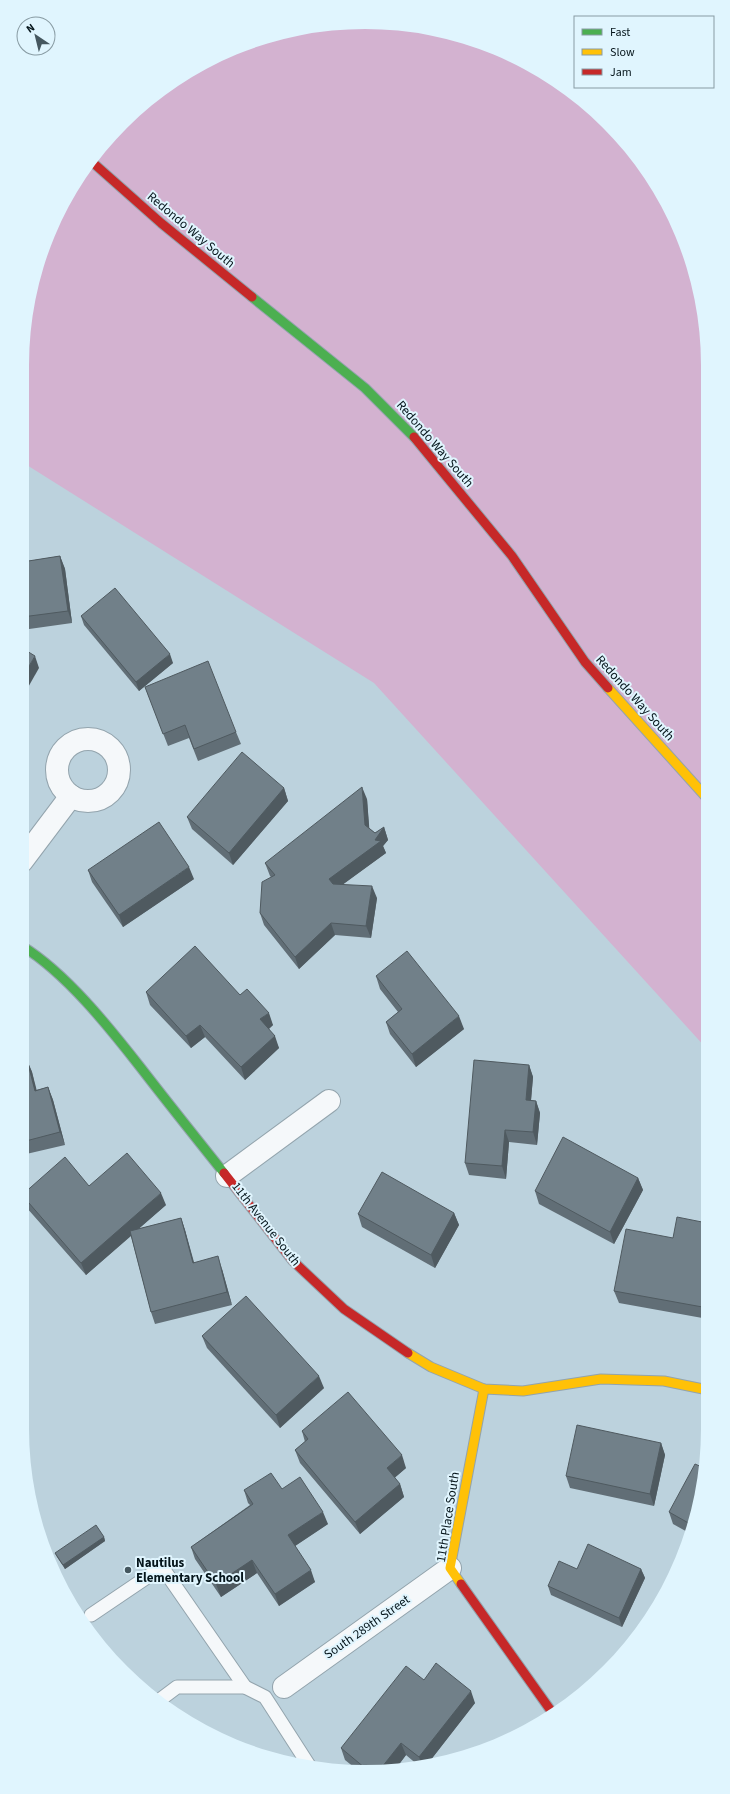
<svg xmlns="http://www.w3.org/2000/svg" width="730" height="1794" font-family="'Source Sans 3',sans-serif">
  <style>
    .green { fill: #d3b2d0 }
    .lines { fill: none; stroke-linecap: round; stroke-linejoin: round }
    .lane-casing { stroke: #93a4ad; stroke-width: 15 }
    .street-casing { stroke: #93a4ad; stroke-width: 24 }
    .fast-casing { stroke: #93a4ad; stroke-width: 11 }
    .slow-casing { stroke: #93a4ad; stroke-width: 11 }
    .jam-casing { stroke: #93a4ad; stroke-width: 11 }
    .lane { stroke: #f5f8fa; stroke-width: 13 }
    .street { stroke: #f5f8fa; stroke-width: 22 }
    .fast { stroke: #4caf50; stroke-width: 9 }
    .slow { stroke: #ffc107; stroke-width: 9 }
    .jam { stroke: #c62828; stroke-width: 9 }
    .wall { fill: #616e76 }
    .shaded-wall { fill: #4f5a60 }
    .building { fill: #718089; stroke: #4f5a60 }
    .poi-dot { fill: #45575f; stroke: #e0f5fe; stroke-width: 1.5 }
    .labels { text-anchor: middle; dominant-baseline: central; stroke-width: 4; stroke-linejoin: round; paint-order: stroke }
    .street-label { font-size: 13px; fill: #05151b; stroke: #e0f5fe }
    .poi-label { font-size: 13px; font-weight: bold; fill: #05151b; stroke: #e0f5fe; text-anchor: start }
  </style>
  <rect width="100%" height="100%" fill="#bcd2dd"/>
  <path class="green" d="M 342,23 L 410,25 L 475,40 L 555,80 L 623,139 L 682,234 L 705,320 L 707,1049 L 374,683 L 22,462 L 22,365 L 40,255 L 68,194 L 107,139 L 156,93 L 213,57 L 276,34 Z"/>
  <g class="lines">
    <g class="lane-casing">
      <g id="lane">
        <path d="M 91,1615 L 162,1567 L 245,1687"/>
        <path d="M 161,1699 L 177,1687 L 245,1687 L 265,1697 L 310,1767"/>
      </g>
    </g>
    <g class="street-casing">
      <g id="street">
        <circle cx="88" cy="770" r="31"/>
        <path d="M 22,861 L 71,796"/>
        <path d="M 227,1176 L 329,1101"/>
        <path d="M 284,1687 L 450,1568"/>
      </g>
    </g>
    <g class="fast-casing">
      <g id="fast">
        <path d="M 252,297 L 365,388 L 414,437"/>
        <path d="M 22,946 C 66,973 109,1027 141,1068 C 168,1103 196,1138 224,1173"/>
      </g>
    </g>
    <g class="slow-casing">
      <g id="slow">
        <path d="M 608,688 L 706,797"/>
        <path d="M 408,1353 L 431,1367 L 484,1389 L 523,1391 L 601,1379 L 664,1381 L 708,1390"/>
        <path d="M 461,1584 L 450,1568 L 484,1389"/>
      </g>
    </g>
    <g class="jam-casing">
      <g id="jam">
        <path d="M 91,161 L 161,223 L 252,297"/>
        <path d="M 414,437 L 512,556 L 585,662 L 608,688"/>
        <path d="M 224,1173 L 293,1261 L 344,1309 L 408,1353"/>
        <path d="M 461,1584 L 554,1715"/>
      </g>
    </g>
    <use href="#lane" class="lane"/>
    <use href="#street" class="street"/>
    <use href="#fast" class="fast"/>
    <use href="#slow" class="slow"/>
    <use href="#jam" class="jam"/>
  </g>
  <g class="wall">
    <path d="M 60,556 L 65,569 L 72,623 L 22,630 L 22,562 Z"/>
    <path d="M 81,616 L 173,663 L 139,691 L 84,625 Z"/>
    <path d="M 145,687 L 236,732 L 241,744 L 198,761 L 189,738 L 168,746 Z"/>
    <path d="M 284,788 L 288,801 L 233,865 L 192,829 L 187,817 Z"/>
    <path d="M 367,799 L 369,828 L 375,833 L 384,827 L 388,840 L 383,846 L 386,853 L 343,884 L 377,898 L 371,938 L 335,935 L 299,969 L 264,925 L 260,913 L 271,877 L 270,876 L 265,863 Z"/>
    <path d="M 88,870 L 194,879 L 123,927 L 92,882 Z"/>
    <path d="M 376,976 L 464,1029 L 416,1067 L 390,1034 L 386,1022 L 398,1012 L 380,989 Z"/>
    <path d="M 146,992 L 240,995 L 273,1025 L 269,1029 L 279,1048 L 245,1080 L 205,1037 L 191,1048 L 150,1005 Z"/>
    <path d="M 27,1060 L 32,1072 L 36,1090 L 48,1087 L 53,1100 L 65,1145 L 22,1155 L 22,1061 Z"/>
    <path d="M 529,1065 L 533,1077 L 531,1100 L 536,1101 L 540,1113 L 537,1145 L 509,1142 L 506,1179 L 469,1175 L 465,1163 Z"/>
    <path d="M 638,1178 L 643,1190 L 614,1244 L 539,1204 L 535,1191 Z"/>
    <path d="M 89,1186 L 166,1205 L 138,1229 L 181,1218 L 185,1230 L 194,1262 L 222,1269 L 232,1305 L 155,1324 L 151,1312 L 131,1236 L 86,1275 L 26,1207 L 22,1196 Z"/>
    <path d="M 454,1213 L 459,1225 L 435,1268 L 362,1227 L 358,1214 Z"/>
    <path d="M 707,1223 L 708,1319 L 619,1303 L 614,1291 L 673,1238 Z"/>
    <path d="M 202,1336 L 324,1388 L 280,1428 L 207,1348 Z"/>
    <path d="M 302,1431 L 406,1468 L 394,1478 L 400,1484 L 404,1497 L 360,1534 L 300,1463 L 295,1450 L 305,1442 Z"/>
    <path d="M 661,1443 L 665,1455 L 654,1506 L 570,1488 L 566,1476 Z"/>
    <path d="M 702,1467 L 691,1534 L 673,1524 L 669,1512 Z"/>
    <path d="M 282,1489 L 328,1524 L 295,1546 L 315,1582 L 279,1606 L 257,1573 L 221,1597 L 195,1559 L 191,1547 L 250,1505 L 248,1503 L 244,1490 Z"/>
    <path d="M 104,1537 L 105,1541 L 65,1569 L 57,1557 L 55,1553 Z"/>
    <path d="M 577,1569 L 641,1569 L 645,1578 L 622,1627 L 551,1595 L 548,1586 Z"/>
    <path d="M 424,1680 L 475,1703 L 426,1766 L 419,1766 L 406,1755 L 397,1767 L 355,1768 L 345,1760 L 341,1748 Z"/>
  </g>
  <g class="shaded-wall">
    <path d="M 60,556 L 65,569 L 72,623 L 68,611 Z"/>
    <path d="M 170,654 L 173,663 L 139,691 L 136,682 Z"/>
    <path d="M 35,656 L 39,668 L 22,698 L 22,678 Z"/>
    <path d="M 362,787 L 367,799 L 370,837 L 365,825 Z"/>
    <path d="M 284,788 L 288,801 L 233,865 L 229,853 Z"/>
    <path d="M 384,827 L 388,840 L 383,846 L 386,853 L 334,891 L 329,879 L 375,840 Z"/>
    <path d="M 189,867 L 194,879 L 123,927 L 119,915 Z"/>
    <path d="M 372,886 L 377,898 L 371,938 L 366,926 Z"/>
    <path d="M 331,923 L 335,935 L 299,969 L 295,957 Z"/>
    <path d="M 269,1013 L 273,1025 L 265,1032 L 260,1019 Z"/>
    <path d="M 459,1016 L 464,1029 L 416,1067 L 412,1054 Z"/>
    <path d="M 200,1025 L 205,1037 L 191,1048 L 186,1036 Z"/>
    <path d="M 275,1036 L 279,1048 L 245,1080 L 241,1067 Z"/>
    <path d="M 27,1060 L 32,1072 L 40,1103 L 35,1091 Z"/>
    <path d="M 529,1065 L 533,1077 L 530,1112 L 526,1100 Z"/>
    <path d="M 48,1087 L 53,1100 L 65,1145 L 60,1132 Z"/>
    <path d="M 536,1101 L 540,1113 L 537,1145 L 533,1132 Z"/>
    <path d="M 505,1130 L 509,1142 L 506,1179 L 502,1166 Z"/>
    <path d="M 638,1178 L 643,1190 L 614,1244 L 610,1232 Z"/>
    <path d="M 161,1193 L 166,1205 L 86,1275 L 81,1263 Z"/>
    <path d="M 454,1213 L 459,1225 L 435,1268 L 431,1255 Z"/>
    <path d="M 181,1218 L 185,1230 L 197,1275 L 193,1263 Z"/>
    <path d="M 218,1256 L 222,1269 L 232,1305 L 227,1292 Z"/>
    <path d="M 319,1376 L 324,1388 L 280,1428 L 276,1415 Z"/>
    <path d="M 661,1443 L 665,1455 L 654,1506 L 650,1494 Z"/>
    <path d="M 402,1455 L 406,1468 L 391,1481 L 387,1468 Z"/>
    <path d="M 400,1484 L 404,1497 L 360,1534 L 355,1522 Z"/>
    <path d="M 323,1512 L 328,1524 L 292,1548 L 288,1535 Z"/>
    <path d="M 104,1537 L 105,1541 L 65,1569 L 63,1565 Z"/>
    <path d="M 252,1560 L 257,1573 L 221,1597 L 216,1584 Z"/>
    <path d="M 641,1569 L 645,1578 L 622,1627 L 619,1618 Z"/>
    <path d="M 311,1570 L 315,1582 L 279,1606 L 275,1594 Z"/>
    <path d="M 471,1691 L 475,1703 L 426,1766 L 422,1766 L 419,1757 Z"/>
    <path d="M 401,1743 L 406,1755 L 397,1767 L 382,1767 Z"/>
  </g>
  <g class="building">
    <path d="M 60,556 L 68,611 L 22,617 L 22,562 Z"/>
    <path d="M 115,588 L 170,654 L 136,682 L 81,616 Z"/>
    <path d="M 22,648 L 35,656 L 22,678 Z"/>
    <path d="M 208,661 L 236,732 L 194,749 L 185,725 L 163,734 L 145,687 Z"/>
    <path d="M 242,752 L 284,788 L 229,853 L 187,817 Z"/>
    <path d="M 362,787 L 365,825 L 375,833 L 384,827 L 375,840 L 381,841 L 329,879 L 333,884 L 372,886 L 366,926 L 331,923 L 295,957 L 260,913 L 262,882 L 275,875 L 265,863 Z"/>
    <path d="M 159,822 L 189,867 L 119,915 L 88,870 Z"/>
    <path d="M 195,946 L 240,995 L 247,989 L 269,1013 L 260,1019 L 275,1036 L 241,1067 L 200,1025 L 186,1036 L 146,992 Z"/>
    <path d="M 407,951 L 459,1016 L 412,1054 L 386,1022 L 402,1009 L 376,976 Z"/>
    <path d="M 27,1060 L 35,1091 L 48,1087 L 60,1132 L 22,1142 L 22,1061 Z"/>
    <path d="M 474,1060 L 529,1065 L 526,1100 L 536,1101 L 533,1132 L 505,1130 L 502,1166 L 465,1163 Z"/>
    <path d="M 563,1137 L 638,1178 L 610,1232 L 535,1191 Z"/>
    <path d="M 127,1153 L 161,1193 L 81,1263 L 22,1195 L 65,1157 L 89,1186 Z"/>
    <path d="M 382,1172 L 454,1213 L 431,1255 L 358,1214 Z"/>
    <path d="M 677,1217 L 707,1223 L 708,1308 L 614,1291 L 626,1229 L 673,1238 Z"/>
    <path d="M 181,1218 L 193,1263 L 218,1256 L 227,1292 L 151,1312 L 130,1231 Z"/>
    <path d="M 246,1296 L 319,1376 L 276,1415 L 202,1336 Z"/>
    <path d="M 348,1392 L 402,1455 L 387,1468 L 400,1484 L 355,1522 L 295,1450 L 308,1439 L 302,1431 Z"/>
    <path d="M 577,1425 L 661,1443 L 650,1494 L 566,1476 Z"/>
    <path d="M 695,1464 L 702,1467 L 692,1525 L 669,1512 Z"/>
    <path d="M 271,1473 L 282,1489 L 300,1477 L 323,1512 L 288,1535 L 311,1570 L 275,1594 L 252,1560 L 216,1584 L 191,1547 L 253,1504 L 244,1490 Z"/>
    <path d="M 96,1525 L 104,1537 L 63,1565 L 55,1553 Z"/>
    <path d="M 588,1544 L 641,1569 L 619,1618 L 548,1586 L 559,1561 L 577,1569 Z"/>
    <path d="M 66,1596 L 89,1629 L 88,1629 L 68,1600 Z"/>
    <path d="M 436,1663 L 471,1691 L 419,1757 L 401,1743 L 382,1767 L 365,1768 L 341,1748 L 406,1666 L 424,1680 Z"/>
  </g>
  <circle class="poi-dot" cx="128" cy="1570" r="4"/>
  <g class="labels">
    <g class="street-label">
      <text transform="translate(191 230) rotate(40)">Redondo Way South</text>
      <text transform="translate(435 444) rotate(49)">Redondo Way South</text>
      <text transform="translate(635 698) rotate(48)">Redondo Way South</text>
      <text transform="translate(266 1224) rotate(52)">11th Avenue South</text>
      <text transform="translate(448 1517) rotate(-81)">11th Place South</text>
      <text transform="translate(367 1627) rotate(-35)">South 289th Street</text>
    </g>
    <g class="poi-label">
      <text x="136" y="1563">Nautilus<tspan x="136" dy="15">Elementary School</tspan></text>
    </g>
  </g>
  <path d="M0 0H730V1794H0ZM365 29H365A336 336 0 0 1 701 365V1429A336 336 0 0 1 365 1765H365A336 336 0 0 1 29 1429V365A336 336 0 0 1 365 29Z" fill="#e0f5fe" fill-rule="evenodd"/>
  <rect x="574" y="16" width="140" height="72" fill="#e0f5fe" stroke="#889ba3"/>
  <rect x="582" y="29" width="20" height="6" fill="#4caf50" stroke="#889ba3"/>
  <text x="610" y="36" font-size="12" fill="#05151b">Fast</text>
  <rect x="582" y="49" width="20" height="6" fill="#ffc107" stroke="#889ba3"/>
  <text x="610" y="56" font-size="12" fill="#05151b">Slow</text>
  <rect x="582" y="69" width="20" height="6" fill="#c62828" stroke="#889ba3"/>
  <text x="610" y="76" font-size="12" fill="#05151b">Jam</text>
  <g transform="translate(36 36) rotate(325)"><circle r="19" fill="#e0f5fe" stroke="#889ba3"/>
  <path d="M0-3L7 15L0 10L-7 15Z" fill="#45575f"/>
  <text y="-6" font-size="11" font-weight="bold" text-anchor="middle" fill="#05151b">N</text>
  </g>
</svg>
